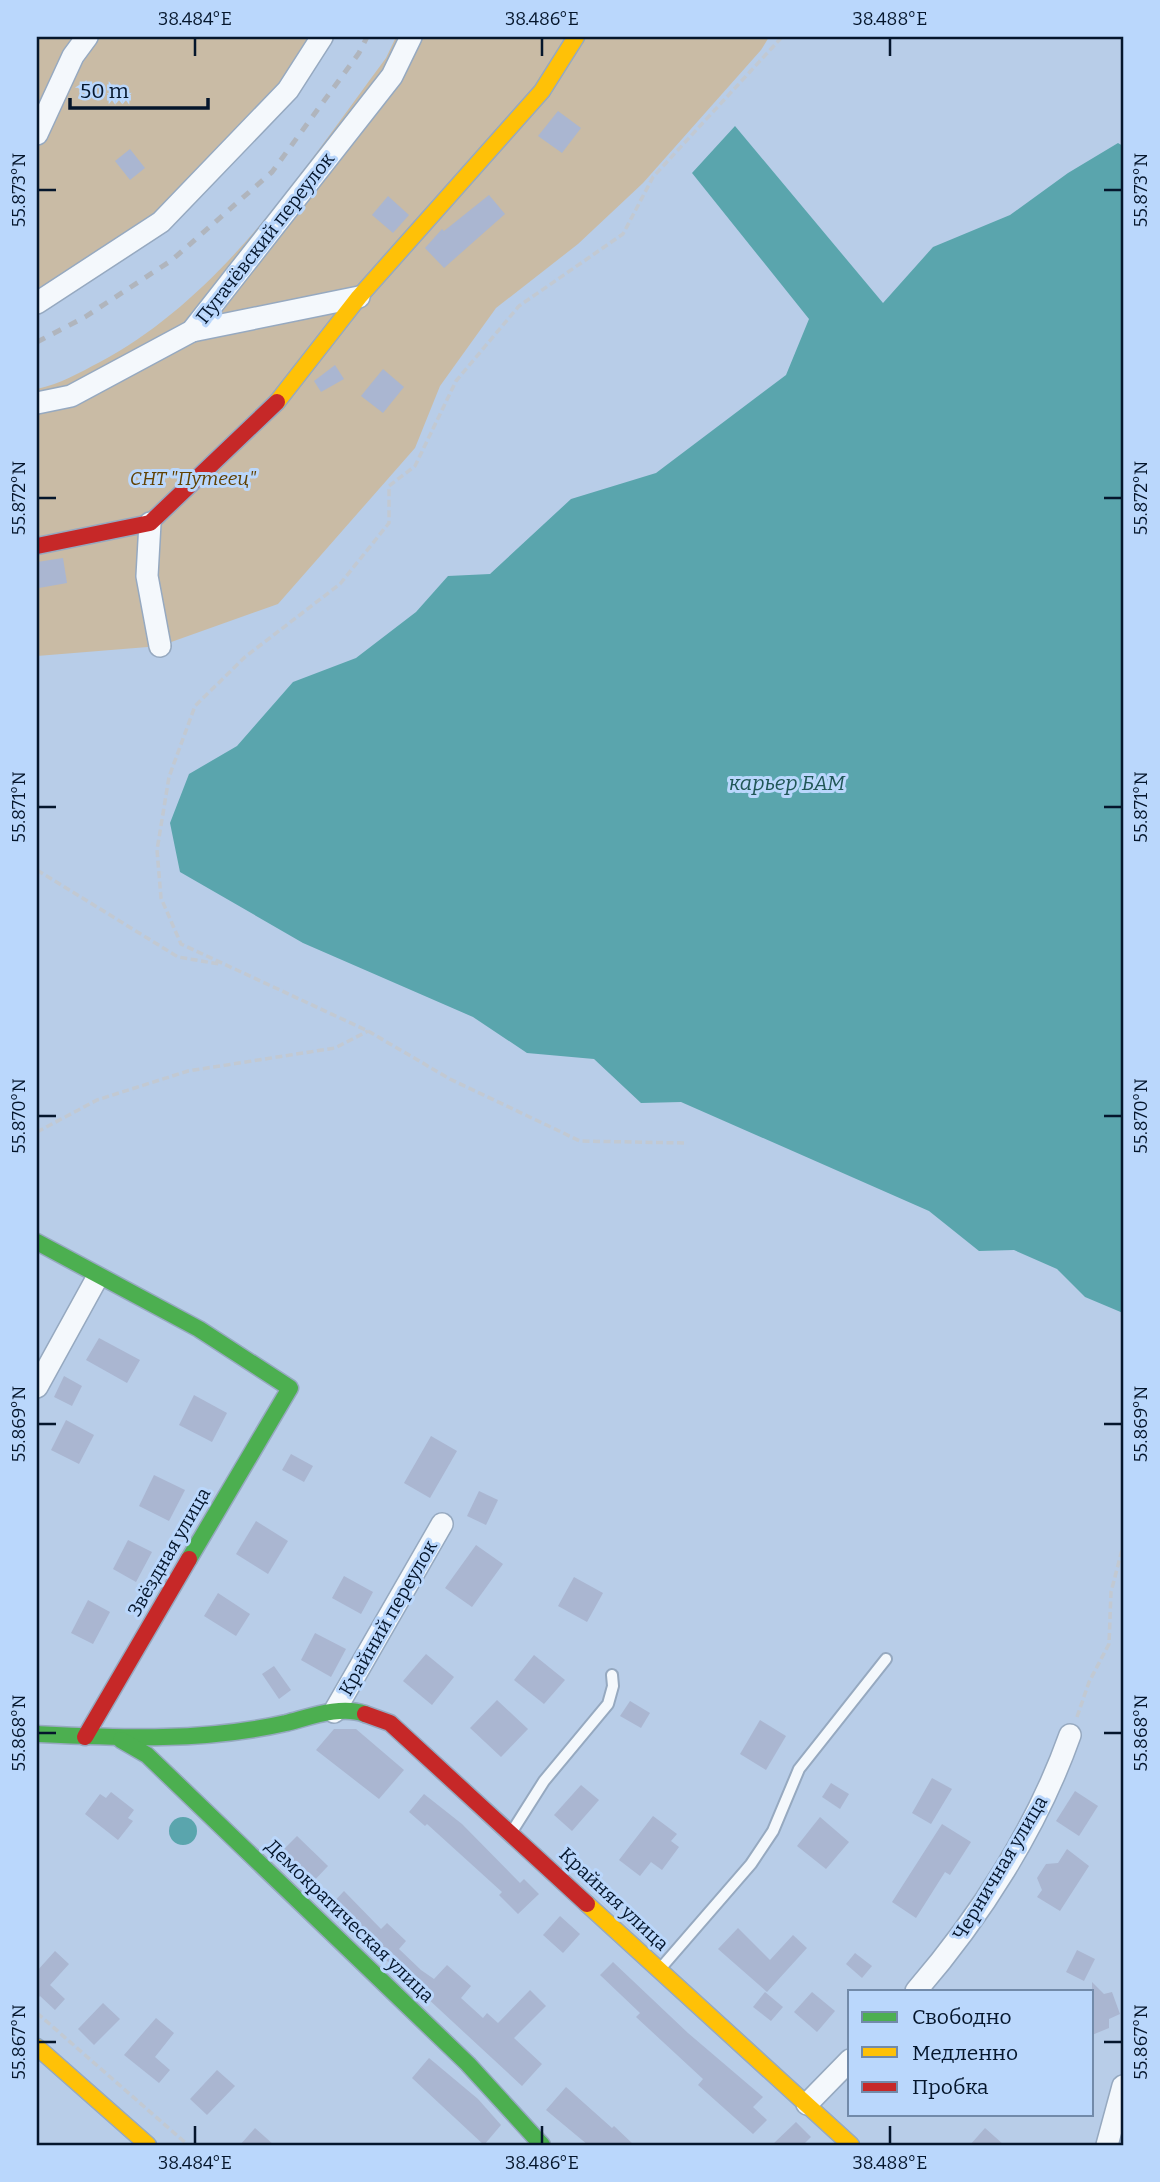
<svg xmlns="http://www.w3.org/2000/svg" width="1160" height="2182" font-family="Bitter,serif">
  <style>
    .green { fill: #c9bba5 }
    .water { fill: #5aa5ad }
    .building { fill: #aab6d1 }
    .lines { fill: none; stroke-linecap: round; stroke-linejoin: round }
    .lane-casing { stroke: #96a9c0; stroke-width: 14 }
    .street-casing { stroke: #96a9c0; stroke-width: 24 }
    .fast-casing { stroke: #96a9c0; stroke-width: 19 }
    .slow-casing { stroke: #96a9c0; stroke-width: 19 }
    .jam-casing { stroke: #96a9c0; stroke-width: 19 }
    .path { stroke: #c2c9d2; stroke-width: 3.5; stroke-dasharray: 7 3.5; stroke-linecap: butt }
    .lane { stroke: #f4f8fc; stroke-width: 10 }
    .street { stroke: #f4f8fc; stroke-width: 21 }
    .fast { stroke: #4caf50; stroke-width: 16 }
    .slow { stroke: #ffc107; stroke-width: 16 }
    .jam { stroke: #c62828; stroke-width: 16 }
    .rail { stroke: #b0b5bd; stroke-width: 5; stroke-dasharray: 9 9; stroke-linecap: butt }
    .ticks { fill: none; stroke: #05162c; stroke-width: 2.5 }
    .labels { text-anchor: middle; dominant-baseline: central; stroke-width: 6; stroke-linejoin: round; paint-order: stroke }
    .street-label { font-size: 19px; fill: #05162c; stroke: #bad7fc }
    .park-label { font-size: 19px; font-style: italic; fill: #614000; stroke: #bad7fc }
    .water-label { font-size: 21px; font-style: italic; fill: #215757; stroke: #bad7fc }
    .neatline { fill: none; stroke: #05162c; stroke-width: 2.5 }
    .ticks-label { font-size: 18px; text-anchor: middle; fill: #05162c }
  </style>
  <rect width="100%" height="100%" fill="#b8cde8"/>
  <g class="green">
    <path d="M 37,37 L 312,37 L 277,92 L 147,222 L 37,293 Z"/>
    <path d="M 396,37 L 769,37 L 761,50 L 643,183 L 578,244 L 496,308 L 440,386 L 415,448 L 278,604 L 160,646 L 37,656 L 37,389 C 60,384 79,373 100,362 C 225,295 303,169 386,58 Z"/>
  </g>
  <g class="water">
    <path d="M 735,126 L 883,303 L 933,247 L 1010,215 L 1068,173 L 1118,143 L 1123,146 L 1123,1313 L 1085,1297 L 1057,1269 L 1014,1250 L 979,1251 L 929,1211 L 681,1102 L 641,1103 L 594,1059 L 527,1053 L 473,1017 L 303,943 L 180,872 L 170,823 L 189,774 L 237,746 L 293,682 L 356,658 L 416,612 L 448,576 L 490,574 L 571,499 L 656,473 L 786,375 L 809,319 L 692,173 Z"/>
    <circle cx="183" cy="1831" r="14"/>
  </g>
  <g class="building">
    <path d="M 558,111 L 581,128 L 562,153 L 538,136 Z"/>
    <path d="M 130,149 L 145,168 L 130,180 L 115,161 Z"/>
    <path d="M 489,195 L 505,214 L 444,268 L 425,248 L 442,229 L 444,231 Z"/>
    <path d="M 388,196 L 409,215 L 393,233 L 372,215 Z"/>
    <path d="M 335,365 L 344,379 L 321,392 L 314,381 Z"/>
    <path d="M 383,369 L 404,387 L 383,413 L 361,396 Z"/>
    <path d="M 63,558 L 67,583 L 39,588 L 37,562 Z"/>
    <path d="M 99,1338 L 140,1360 L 127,1383 L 86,1360 Z"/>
    <path d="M 64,1376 L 82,1386 L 72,1406 L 54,1397 Z"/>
    <path d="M 194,1395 L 227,1413 L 212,1442 L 179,1425 Z"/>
    <path d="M 66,1420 L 94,1435 L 79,1464 L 51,1450 Z"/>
    <path d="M 431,1436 L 457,1451 L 430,1498 L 404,1483 Z"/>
    <path d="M 291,1454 L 313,1466 L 304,1482 L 282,1470 Z"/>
    <path d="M 154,1475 L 185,1490 L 169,1521 L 139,1506 Z"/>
    <path d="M 479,1491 L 498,1500 L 486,1525 L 467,1516 Z"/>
    <path d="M 256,1521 L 288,1541 L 268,1574 L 236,1554 Z"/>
    <path d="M 128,1540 L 152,1552 L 136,1582 L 113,1569 Z"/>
    <path d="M 476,1545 L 503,1564 L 472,1607 L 445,1588 Z"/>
    <path d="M 344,1576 L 373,1592 L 361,1614 L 332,1598 Z"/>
    <path d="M 574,1577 L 603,1593 L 587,1622 L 558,1606 Z"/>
    <path d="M 218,1593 L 250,1614 L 236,1636 L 204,1616 Z"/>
    <path d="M 88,1600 L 110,1612 L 93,1644 L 71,1633 Z"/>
    <path d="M 315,1633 L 346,1649 L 331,1677 L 301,1660 Z"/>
    <path d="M 426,1654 L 454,1677 L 432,1705 L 403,1681 Z"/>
    <path d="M 534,1655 L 565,1680 L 544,1704 L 514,1680 Z"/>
    <path d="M 274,1666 L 291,1690 L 279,1699 L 262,1674 Z"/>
    <path d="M 497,1700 L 528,1729 L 501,1757 L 470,1728 Z"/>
    <path d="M 630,1701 L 650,1713 L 641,1728 L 620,1716 Z"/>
    <path d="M 760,1720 L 786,1736 L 766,1770 L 740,1754 Z"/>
    <path d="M 334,1729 L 356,1729 L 404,1770 L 379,1799 L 316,1750 Z"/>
    <path d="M 932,1778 L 952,1789 L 931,1824 L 912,1813 Z"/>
    <path d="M 831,1783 L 849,1794 L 840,1809 L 822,1797 Z"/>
    <path d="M 581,1785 L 599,1800 L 572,1831 L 554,1815 Z"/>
    <path d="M 1075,1791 L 1098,1806 L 1079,1836 L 1056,1821 Z"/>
    <path d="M 111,1792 L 134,1810 L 128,1818 L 133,1821 L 118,1840 L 85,1814 L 100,1794 L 106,1798 Z"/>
    <path d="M 424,1794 L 462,1824 L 520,1883 L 524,1879 L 539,1894 L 518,1914 L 499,1895 L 502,1892 L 427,1824 L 425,1826 L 409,1812 Z"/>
    <path d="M 653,1816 L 677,1834 L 671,1841 L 679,1847 L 662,1870 L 651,1862 L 640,1876 L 619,1860 Z"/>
    <path d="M 820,1817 L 849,1842 L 826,1869 L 797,1846 Z"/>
    <path d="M 942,1824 L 971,1842 L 950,1875 L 945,1872 L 916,1918 L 892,1902 Z"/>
    <path d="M 297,1836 L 328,1866 L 308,1887 L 276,1857 Z"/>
    <path d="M 1067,1849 L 1089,1866 L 1060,1911 L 1037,1897 L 1042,1890 L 1037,1878 L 1046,1864 L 1058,1863 Z"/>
    <path d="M 344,1891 L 381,1929 L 387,1923 L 406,1941 L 399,1949 L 421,1970 L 434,1979 L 447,1965 L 471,1986 L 461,1998 L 483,2018 L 487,2013 L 498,2023 L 530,1990 L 546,2006 L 514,2038 L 542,2064 L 522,2086 L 329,1907 Z"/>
    <path d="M 560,1916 L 580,1934 L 563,1953 L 543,1935 Z"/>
    <path d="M 738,1928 L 770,1960 L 793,1935 L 807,1948 L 767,1992 L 718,1949 Z"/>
    <path d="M 1077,1950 L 1095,1959 L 1084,1981 L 1066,1972 Z"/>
    <path d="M 55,1951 L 69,1964 L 50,1985 L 65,1999 L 55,2010 L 40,1996 L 37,1999 L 37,1971 Z"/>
    <path d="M 855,1953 L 872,1966 L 862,1978 L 846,1964 Z"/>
    <path d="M 613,1962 L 688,2033 L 763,2097 L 753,2107 L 767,2120 L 753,2134 L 698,2085 L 703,2079 L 636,2017 L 640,2013 L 600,1975 Z"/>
    <path d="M 1092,1982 L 1104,1994 L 1112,1992 L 1120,2014 L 1109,2019 L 1109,2028 L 1092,2035 Z"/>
    <path d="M 765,1992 L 783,2007 L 771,2021 L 753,2007 Z"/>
    <path d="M 812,1992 L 835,2011 L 817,2032 L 794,2012 Z"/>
    <path d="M 103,2003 L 120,2019 L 94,2045 L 78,2029 Z"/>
    <path d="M 156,2018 L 174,2033 L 155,2057 L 170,2070 L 159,2083 L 124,2055 Z"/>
    <path d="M 429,2058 L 478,2099 L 501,2125 L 484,2145 L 412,2078 Z"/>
    <path d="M 217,2070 L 235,2086 L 207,2115 L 190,2099 Z"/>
    <path d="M 566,2087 L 612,2128 L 614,2126 L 634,2145 L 588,2145 L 546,2110 Z"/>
    <path d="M 796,2122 L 811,2137 L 803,2145 L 772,2145 Z"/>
    <path d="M 255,2128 L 274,2145 L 240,2145 Z"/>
    <path d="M 985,2128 L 1004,2145 L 970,2145 Z"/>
  </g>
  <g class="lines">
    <g class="lane-casing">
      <g id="lane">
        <path d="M 511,1833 L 544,1781 L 608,1704 L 613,1686 L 612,1675"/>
        <path d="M 660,1969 L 751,1864 L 773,1831 L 799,1769 L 886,1659"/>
      </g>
    </g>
    <g class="street-casing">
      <g id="street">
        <path d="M 37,134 L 73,56 L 87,37"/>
        <path d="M 37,303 L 161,222 L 288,90 L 322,37"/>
        <path d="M 192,331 L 359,297"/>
        <path d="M 37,403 L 71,396 L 192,331 L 392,76 L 411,37"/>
        <path d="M 150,523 L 147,576 L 160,646"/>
        <path d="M 37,1387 L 97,1278"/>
        <path d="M 334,1712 L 442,1524"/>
        <path d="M 916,1991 C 980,1917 1037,1828 1070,1735"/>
        <path d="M 807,2104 L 850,2060"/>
        <path d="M 1107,2145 L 1123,2086"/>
      </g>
    </g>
    <g class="fast-casing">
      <g id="fast">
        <path d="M 37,1242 L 199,1329 L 290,1388 L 189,1559"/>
        <path d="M 37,1734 C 122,1738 202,1742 286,1723 C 310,1717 341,1705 365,1714"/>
        <path d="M 121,1740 L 147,1755 L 468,2064 L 542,2145"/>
      </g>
    </g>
    <g class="slow-casing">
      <g id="slow">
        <path d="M 277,402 L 359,297 L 542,91 L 576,37"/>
        <path d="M 587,1904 L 851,2145"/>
        <path d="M 37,2047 L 148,2145"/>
      </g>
    </g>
    <g class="jam-casing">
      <g id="jam">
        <path d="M 37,546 L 150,523 L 277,402"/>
        <path d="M 365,1714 L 390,1723 L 587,1904"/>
        <path d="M 85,1737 L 189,1559"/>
      </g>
    </g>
    <g class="path">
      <path d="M 37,870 L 178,957 L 219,964"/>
      <path d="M 37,1132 L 97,1100 L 188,1071 L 335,1048 L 368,1031"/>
      <path d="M 684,1143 L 580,1141 L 450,1079 L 368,1031 L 181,944 L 161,898 L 157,850 L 169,777 L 195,706 L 245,657 L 340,584 L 389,523 L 389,486 L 415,466 L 456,381 L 519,306 L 623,234 L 653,177 L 782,37"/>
      <path d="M 1077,1717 L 1089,1682 L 1109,1644 L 1111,1592 L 1123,1546"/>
      <path d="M 37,2013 L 188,2145"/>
    </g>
    <use href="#lane" class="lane"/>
    <use href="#street" class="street"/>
    <use href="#fast" class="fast"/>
    <use href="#slow" class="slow"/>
    <use href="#jam" class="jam"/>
    <path class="rail" d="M 37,342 L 85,317 L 172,260 L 272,172 L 359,53 L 367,37"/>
  </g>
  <path class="ticks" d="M 195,38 L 195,56M 542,38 L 542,56M 890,38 L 890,56M 38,190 L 56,190M 1104,190 L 1122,190M 38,498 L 56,498M 1104,498 L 1122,498M 38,807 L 56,807M 1104,807 L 1122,807M 38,1116 L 56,1116M 1104,1116 L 1122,1116M 38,1424 L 56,1424M 1104,1424 L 1122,1424M 38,1733 L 56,1733M 1104,1733 L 1122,1733M 38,2042 L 56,2042M 1104,2042 L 1122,2042M 195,2126 L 195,2144M 542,2126 L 542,2144M 890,2126 L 890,2144"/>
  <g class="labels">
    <g class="street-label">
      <text transform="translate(265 238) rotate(-52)">Пугачёвский переулок</text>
      <text transform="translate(169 1552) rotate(-60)">Звёздная улица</text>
      <text transform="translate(388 1618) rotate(-60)">Крайний переулок</text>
      <text transform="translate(1000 1868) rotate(-59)">Черничная улица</text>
      <text transform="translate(614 1899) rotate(43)">Крайняя улица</text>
      <text transform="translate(350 1921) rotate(44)">Демократическая улица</text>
    </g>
    <g class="park-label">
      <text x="193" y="478">СНТ "Путеец"</text>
    </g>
    <g class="water-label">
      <text x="787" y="783">карьер БАМ</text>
    </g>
  </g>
  <rect width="1160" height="2182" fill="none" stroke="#bad7fc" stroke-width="77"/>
  <rect x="848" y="1990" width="245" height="126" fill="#bad7fc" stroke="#728aa9" stroke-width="2"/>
  <rect x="862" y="2012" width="35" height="10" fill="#4caf50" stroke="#728aa9" stroke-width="2"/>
  <text x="912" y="2024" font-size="21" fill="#05162c">Свободно</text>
  <rect x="862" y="2047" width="35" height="10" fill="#ffc107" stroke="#728aa9" stroke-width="2"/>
  <text x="912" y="2060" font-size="21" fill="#05162c">Медленно</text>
  <rect x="862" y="2082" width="35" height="10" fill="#c62828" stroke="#728aa9" stroke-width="2"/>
  <text x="912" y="2094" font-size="21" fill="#05162c">Пробка</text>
  <path d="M70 98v10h138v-10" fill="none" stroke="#05162c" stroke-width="3.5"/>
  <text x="80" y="98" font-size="21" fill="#05162c" stroke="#bad7fc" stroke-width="5" paint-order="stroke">50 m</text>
  <rect x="38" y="38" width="1084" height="2106" class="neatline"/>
  <g class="ticks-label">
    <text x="195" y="25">38.484°E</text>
    <text x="542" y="25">38.486°E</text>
    <text x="890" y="25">38.488°E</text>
    <text transform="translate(19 190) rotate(-90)" y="6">55.873°N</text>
    <text transform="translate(1141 190) rotate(-90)" y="6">55.873°N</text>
    <text transform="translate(19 498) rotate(-90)" y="6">55.872°N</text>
    <text transform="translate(1141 498) rotate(-90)" y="6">55.872°N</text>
    <text transform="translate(19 807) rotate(-90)" y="6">55.871°N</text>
    <text transform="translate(1141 807) rotate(-90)" y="6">55.871°N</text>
    <text transform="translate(19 1116) rotate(-90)" y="6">55.870°N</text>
    <text transform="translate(1141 1116) rotate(-90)" y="6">55.870°N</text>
    <text transform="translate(19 1424) rotate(-90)" y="6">55.869°N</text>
    <text transform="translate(1141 1424) rotate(-90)" y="6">55.869°N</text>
    <text transform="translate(19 1733) rotate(-90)" y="6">55.868°N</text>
    <text transform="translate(1141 1733) rotate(-90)" y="6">55.868°N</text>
    <text transform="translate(19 2042) rotate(-90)" y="6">55.867°N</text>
    <text transform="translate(1141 2042) rotate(-90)" y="6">55.867°N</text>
    <text x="195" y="2169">38.484°E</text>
    <text x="542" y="2169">38.486°E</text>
    <text x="890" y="2169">38.488°E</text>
  </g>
</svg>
